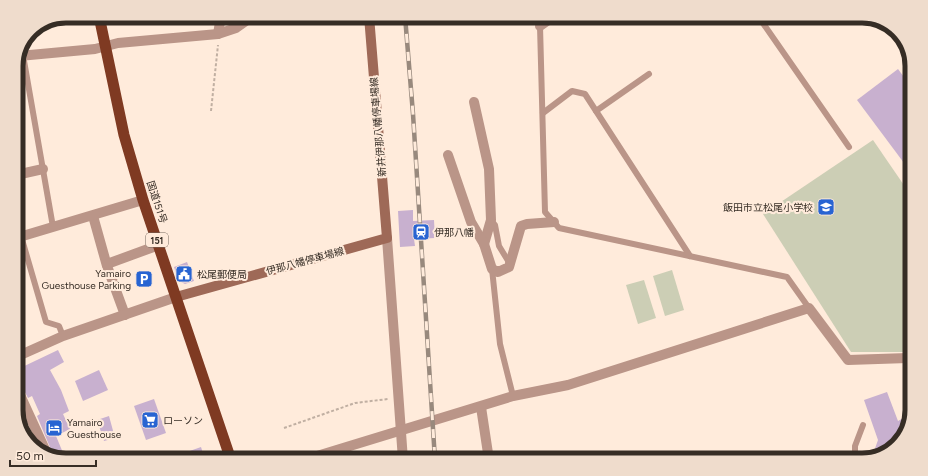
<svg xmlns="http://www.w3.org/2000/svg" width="928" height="476" font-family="Figtree,'Noto Sans JP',sans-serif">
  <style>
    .garden { fill: #ccceb5 }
    .building { fill: #c8b0cf }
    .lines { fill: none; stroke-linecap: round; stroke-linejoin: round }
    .path { stroke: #c0afa2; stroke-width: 2; stroke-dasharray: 3 2; stroke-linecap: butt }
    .service { stroke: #ba9588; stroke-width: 6 }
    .minor { stroke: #ba9588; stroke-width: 10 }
    .tertiary { stroke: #ba9588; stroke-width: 10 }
    .secondary { stroke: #9e6957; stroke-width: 10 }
    .trunk { stroke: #7f3a22; stroke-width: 11 }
    .rail-casing { stroke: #98897d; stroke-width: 4.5 }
    .rail { stroke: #ffebdb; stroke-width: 3; stroke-dasharray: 9; stroke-linecap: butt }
    .labels { text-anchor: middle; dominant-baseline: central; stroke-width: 4; stroke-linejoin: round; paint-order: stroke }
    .shield { fill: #ffebdb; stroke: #72665c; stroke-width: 1 }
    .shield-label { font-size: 9px; font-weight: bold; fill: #362d25 }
    .street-label { font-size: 10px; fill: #362d25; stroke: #ffebdb }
    .poi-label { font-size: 10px; fill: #362d25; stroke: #ffebdb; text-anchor: start }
    .rim { fill: none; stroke: #362d25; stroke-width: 5 }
  </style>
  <rect width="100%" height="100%" fill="#ffebdb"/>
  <g class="garden">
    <path d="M 873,140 L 910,194 L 908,352 L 851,352 L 763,214 Z"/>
    <path d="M 672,270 L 684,310 L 665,316 L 653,276 Z"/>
    <path d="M 644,280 L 656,318 L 638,324 L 626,285 Z"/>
  </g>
  <g class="building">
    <path d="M 898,69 L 912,88 L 911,158 L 904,163 L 857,100 Z"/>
    <path d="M 413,210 L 413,221 L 434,220 L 435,238 L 414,239 L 415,246 L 400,247 L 398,211 Z"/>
    <path d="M 187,262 L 194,281 L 185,284 L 179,281 L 174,267 Z"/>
    <path d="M 58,350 L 64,362 L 50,370 L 61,390 L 69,411 L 63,414 L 70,429 L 56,436 L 66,460 L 54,457 L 37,416 L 40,414 L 32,396 L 28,398 L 16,375 L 16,370 Z"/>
    <path d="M 99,370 L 108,390 L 83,401 L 75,381 Z"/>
    <path d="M 887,392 L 898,421 L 907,416 L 907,432 L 887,453 L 872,457 L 878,440 L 864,400 Z"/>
    <path d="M 154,399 L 166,433 L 146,440 L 134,406 Z"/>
    <path d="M 109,416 L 115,438 L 104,441 L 97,420 Z"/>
    <path d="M 201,447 L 205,460 L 167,460 L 167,459 Z"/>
  </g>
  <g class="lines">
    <g class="path">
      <path d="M 211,111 L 218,45"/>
      <path d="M 284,428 L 355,403 L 388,399"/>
    </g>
    <g class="service">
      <path d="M 538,16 L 540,26 L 545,212 L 559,228 L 787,277 L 809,308"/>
      <path d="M 758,16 L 849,147"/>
      <path d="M 23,55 L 53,227"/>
      <path d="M 596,111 L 649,74"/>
      <path d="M 543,113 L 572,91 L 585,94 L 690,256"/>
      <path d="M 491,220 L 495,225 L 499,246 L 510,264"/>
      <path d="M 21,236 L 46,322 L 59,326 L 63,336"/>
      <path d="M 492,269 L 500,344 L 513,396"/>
      <path d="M 855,460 L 855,446 L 863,425"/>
    </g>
    <g class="minor">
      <path d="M 540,26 L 554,16"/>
      <path d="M 218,34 L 221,16"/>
      <path d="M 19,56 L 95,49 L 118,43 L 218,34 L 236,28 L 253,16"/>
      <path d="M 474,102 L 489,169 L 491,220 L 484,244"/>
      <path d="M 448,155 L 471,222 L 484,244 L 492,269 L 498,272 L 509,267 L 521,226 L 527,224 L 554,222"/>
      <path d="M 16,175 L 43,169"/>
      <path d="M 93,216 L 107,266 L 125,315"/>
      <path d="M 16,238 L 143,200"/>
      <path d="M 387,238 L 403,460"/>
      <path d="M 107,264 L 159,245"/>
      <path d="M 16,386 L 48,456"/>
      <path d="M 481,407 L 489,460"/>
      <path d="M 304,460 L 513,396 L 568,385 L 809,308 L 848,360 L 908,358"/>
    </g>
    <path class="tertiary" d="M 16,357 L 63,336 L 176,297"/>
    <path class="secondary" d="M 176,297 L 387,238 L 369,16"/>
    <path class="trunk" d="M 99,16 L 124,135 L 143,200 L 231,460"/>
    <g class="rail-casing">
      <path id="rail" d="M 405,16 L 413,114 L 435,460"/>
    </g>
    <use href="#rail" class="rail"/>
  </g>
  <defs>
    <g id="school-square" transform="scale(0.9)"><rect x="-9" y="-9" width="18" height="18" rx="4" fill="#2864d2" stroke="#ffebdb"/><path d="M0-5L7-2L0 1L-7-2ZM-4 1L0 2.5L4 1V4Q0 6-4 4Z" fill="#fff"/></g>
    <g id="station-square" transform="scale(0.9)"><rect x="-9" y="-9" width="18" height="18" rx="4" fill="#2864d2" stroke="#ffebdb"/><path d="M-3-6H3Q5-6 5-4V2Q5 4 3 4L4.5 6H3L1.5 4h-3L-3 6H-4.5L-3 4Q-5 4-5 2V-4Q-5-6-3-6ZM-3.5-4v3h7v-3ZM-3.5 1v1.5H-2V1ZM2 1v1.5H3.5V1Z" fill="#fff"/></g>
    <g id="civic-square" transform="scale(0.9)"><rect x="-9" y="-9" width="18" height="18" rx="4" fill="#2864d2" stroke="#ffebdb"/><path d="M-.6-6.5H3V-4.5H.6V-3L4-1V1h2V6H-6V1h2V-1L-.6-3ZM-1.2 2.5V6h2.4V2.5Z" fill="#fff"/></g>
    <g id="parking-square" transform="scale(0.9)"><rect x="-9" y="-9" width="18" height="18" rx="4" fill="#2864d2" stroke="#ffebdb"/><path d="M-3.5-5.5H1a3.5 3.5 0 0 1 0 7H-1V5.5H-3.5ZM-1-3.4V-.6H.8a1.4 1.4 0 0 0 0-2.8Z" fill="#fff"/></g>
    <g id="supermarket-square" transform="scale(0.9)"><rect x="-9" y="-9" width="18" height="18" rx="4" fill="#2864d2" stroke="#ffebdb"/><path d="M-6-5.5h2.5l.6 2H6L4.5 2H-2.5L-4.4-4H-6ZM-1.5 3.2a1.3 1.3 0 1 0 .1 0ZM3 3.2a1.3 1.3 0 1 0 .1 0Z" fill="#fff"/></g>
    <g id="hotel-square" transform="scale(0.9)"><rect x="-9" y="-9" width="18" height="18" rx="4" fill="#2864d2" stroke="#ffebdb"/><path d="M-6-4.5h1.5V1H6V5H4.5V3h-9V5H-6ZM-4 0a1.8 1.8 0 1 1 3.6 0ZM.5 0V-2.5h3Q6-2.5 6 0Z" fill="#fff"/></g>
  </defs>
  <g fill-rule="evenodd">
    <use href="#school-square" x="826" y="207"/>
    <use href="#station-square" x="421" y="232"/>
    <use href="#civic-square" x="184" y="274"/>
    <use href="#parking-square" x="144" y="279"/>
    <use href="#supermarket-square" x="150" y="420"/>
    <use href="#hotel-square" x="54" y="428"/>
  </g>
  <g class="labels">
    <rect class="shield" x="146" y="233" width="22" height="14" rx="3"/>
    <g class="shield-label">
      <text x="157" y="240">151</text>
    </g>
    <g class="street-label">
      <text transform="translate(378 127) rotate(-95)">新井伊那八幡停車場線</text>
      <text transform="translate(157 202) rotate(72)">国道151号</text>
      <text transform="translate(305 261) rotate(-15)">伊那八幡停車場線</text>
    </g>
    <g class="poi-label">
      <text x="813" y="207" text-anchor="end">飯田市立松尾小学校</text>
      <text x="434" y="232">伊那八幡</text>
      <text x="131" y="273" text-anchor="end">Yamairo<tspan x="131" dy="12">Guesthouse Parking</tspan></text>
      <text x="197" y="274">松尾郵便局</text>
      <text x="163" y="420">ローソン</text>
      <text x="67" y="422">Yamairo<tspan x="67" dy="12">Guesthouse</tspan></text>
    </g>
  </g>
  <path d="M0 0H928V476H0ZM66 23H862A43 43 0 0 1 905 66V410A43 43 0 0 1 862 453H66A43 43 0 0 1 23 410V66A43 43 0 0 1 66 23Z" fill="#efdccc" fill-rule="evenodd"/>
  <path class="rim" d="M66 23H862A43 43 0 0 1 905 66V410A43 43 0 0 1 862 453H66A43 43 0 0 1 23 410V66A43 43 0 0 1 66 23Z"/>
  <path d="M10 460v6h86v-6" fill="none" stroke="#362d25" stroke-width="2"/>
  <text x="16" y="460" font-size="12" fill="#362d25" stroke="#ffebdb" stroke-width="3" paint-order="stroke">50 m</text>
</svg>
